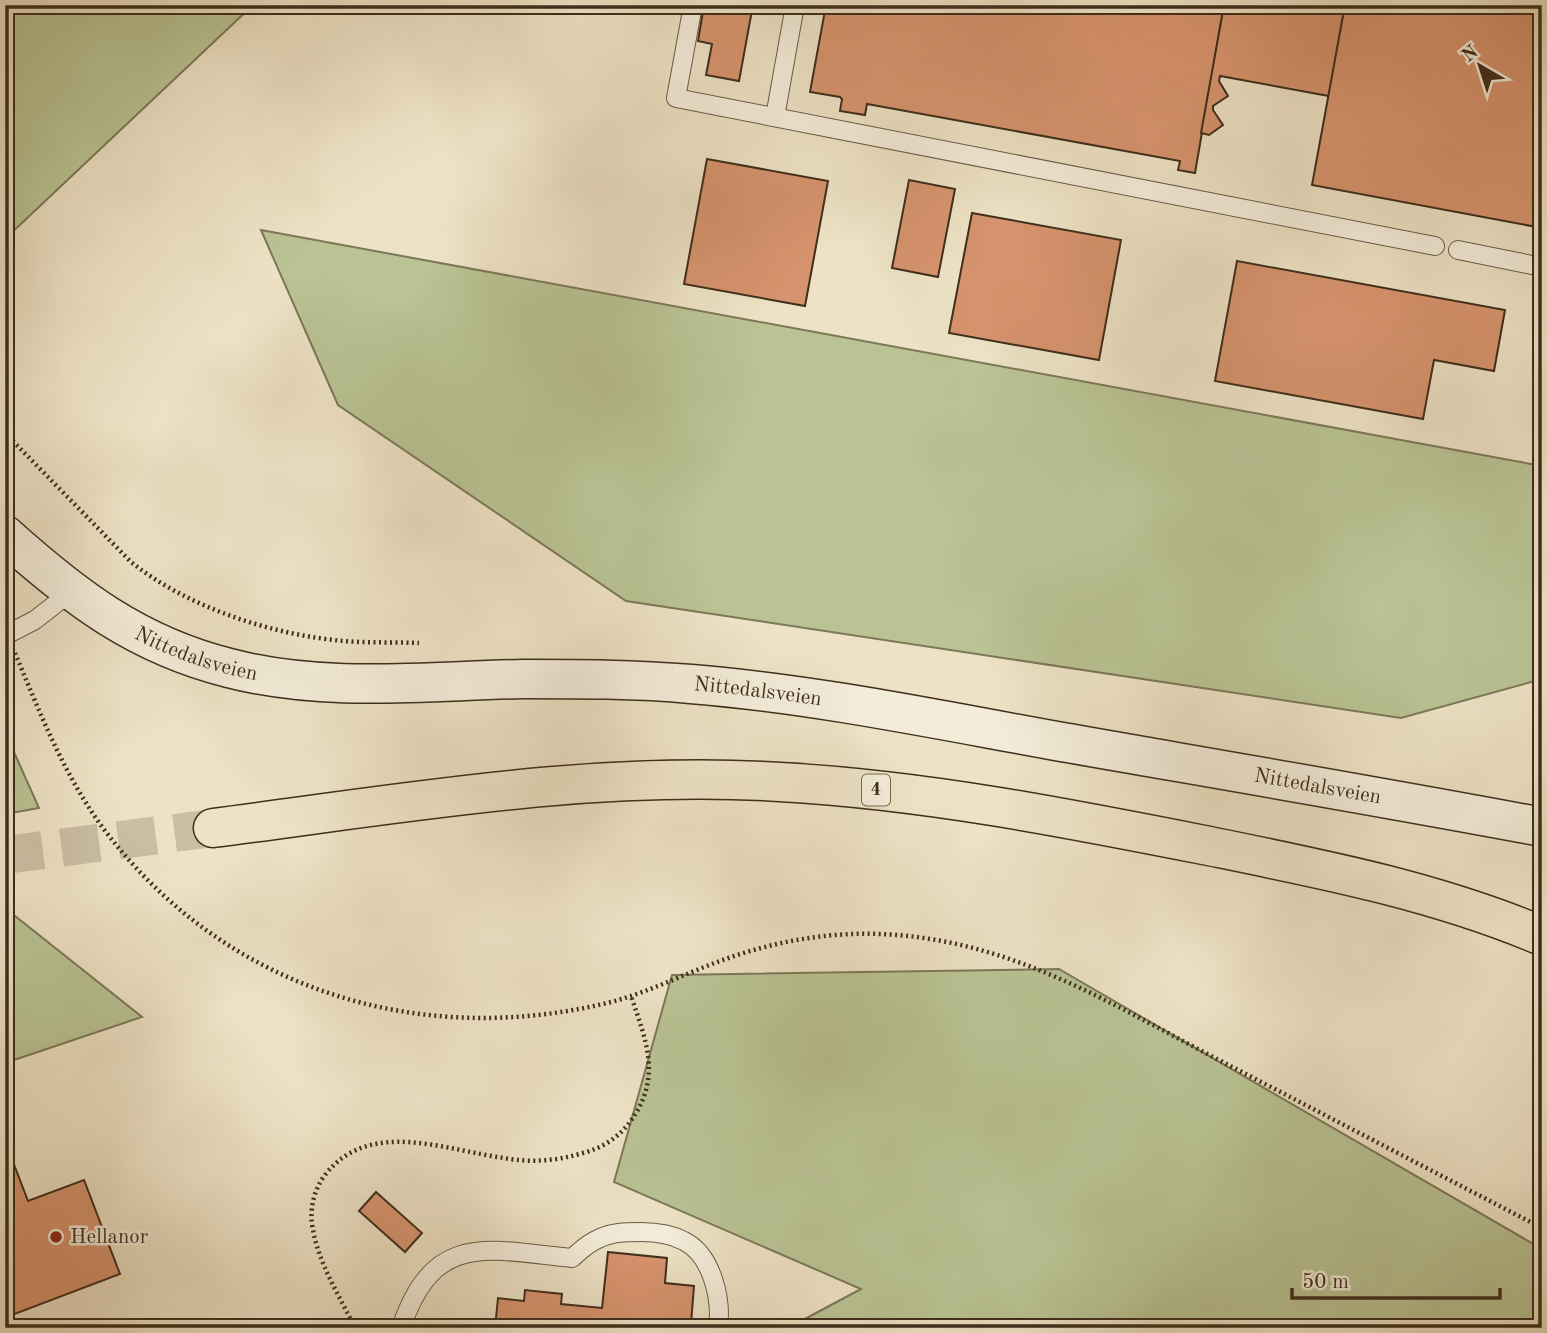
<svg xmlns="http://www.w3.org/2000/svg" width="1547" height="1333" font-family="'Old Standard TT',serif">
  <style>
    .green { fill: #b9c394; stroke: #7c7858; stroke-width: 2 }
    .building { fill: #d6936d; stroke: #3e2e1b; stroke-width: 2 }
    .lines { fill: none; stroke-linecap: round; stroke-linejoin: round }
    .trunk-tunnel { stroke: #cabea3; stroke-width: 38; stroke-dasharray: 38 19; stroke-linecap: butt }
    .service-casing { stroke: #6a5b46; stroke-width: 20 }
    .secondary-casing { stroke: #3e2e1b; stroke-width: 41 }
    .trunk-casing { stroke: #3e2e1b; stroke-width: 41 }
    .path { stroke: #3e2e1b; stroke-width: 4.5; stroke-dasharray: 2 3.5; stroke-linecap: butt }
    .service { stroke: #f3ecd9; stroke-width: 18 }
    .secondary { stroke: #f3ecd9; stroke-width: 38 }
    .trunk { stroke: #ede2c5; stroke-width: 38 }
    .poi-dot { fill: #8f2418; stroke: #f3ecd9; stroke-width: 2.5 }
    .labels { text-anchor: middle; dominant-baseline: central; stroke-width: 5; stroke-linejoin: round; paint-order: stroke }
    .shield { fill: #f3ecd9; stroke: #746754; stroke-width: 2 }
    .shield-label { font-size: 19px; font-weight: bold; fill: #3e2e1b }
    .street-label { font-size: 21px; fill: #3e2e1b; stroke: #f3ecd9 }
    .poi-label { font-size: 21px; fill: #3e2e1b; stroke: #f3ecd9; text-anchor: start }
  </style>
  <rect width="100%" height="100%" fill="#ede2c5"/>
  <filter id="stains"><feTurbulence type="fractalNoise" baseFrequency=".00286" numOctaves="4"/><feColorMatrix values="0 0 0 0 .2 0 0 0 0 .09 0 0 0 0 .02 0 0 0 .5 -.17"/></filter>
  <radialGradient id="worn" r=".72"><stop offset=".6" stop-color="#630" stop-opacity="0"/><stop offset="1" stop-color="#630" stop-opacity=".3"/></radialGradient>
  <g class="green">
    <path d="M 5,5 L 253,5 L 5,239 Z"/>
    <path d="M 261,230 L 1542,466 L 1542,679 L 1401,718 L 626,601 L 338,405 Z"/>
    <path d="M 5,732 L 39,808 L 5,814 Z"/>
    <path d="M 5,908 L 142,1017 L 5,1063 Z"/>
    <path d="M 1059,969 L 1542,1249 L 1542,1328 L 788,1328 L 861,1289 L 614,1182 L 672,975 Z"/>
  </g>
  <g class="building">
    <path d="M 719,5 L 753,5 L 739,81 L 706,75 L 712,44 L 698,41 L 703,11 L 718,14 Z"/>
    <path d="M 826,5 L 1224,5 L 1195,173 L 1178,170 L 1180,161 L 867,104 L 865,115 L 840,111 L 842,99 L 840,97 L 810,92 Z"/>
    <path d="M 1224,5 L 1345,5 L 1329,96 L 1220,76 L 1219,81 L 1228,96 L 1213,106 L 1213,110 L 1223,125 L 1209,135 L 1201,133 Z"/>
    <path d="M 1345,5 L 1542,5 L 1542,228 L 1312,185 Z"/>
    <path d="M 707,159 L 828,181 L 805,306 L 684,284 Z"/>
    <path d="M 909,180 L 955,189 L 938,277 L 892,268 Z"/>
    <path d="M 972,213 L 1121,240 L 1099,360 L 949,333 Z"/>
    <path d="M 1237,261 L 1505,310 L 1494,371 L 1434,360 L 1423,419 L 1215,381 Z"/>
    <path d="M 5,1141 L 28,1201 L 84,1180 L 120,1274 L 9,1316 L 14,1328 L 5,1328 Z"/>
    <path d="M 376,1192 L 422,1233 L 405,1252 L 359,1211 Z"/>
    <path d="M 608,1252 L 667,1258 L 665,1283 L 694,1286 L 691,1324 L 647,1319 L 646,1328 L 495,1328 L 498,1298 L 524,1301 L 525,1290 L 562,1294 L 561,1304 L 602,1308 Z"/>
  </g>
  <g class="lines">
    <path class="trunk-tunnel" d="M 5,855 L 213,828"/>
    <g class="service-casing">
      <g id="service">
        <path d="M 693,5 L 676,98 L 1435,246"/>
        <path d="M 775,117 L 795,5"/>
        <path d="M 1458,250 L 1542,267"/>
        <path d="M 6,635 L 35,620 L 72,591"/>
        <path d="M 401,1328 C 434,1230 488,1250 572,1258 C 580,1251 588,1243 598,1239 C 612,1232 626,1232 641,1232 C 655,1232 671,1234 684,1241 C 712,1255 722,1299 718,1328"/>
      </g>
    </g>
    <g class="secondary-casing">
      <g id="secondary">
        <path id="s1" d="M 5,535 C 74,597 137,645 229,668 C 325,693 425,681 523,679 C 579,679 635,679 691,684 C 815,694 939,720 1062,742 C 1222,770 1382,797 1542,827"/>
      </g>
    </g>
    <g class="trunk-casing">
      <path id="trunk" d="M 213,828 C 400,804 591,770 780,782 C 925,790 1067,818 1209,846 C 1322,869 1435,891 1542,936"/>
    </g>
    <g class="path">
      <path d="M 5,433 L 131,562 C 187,607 272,635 344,641 C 369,643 394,642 419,643"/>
      <path d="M 15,653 C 40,713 64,775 103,828 C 223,989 418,1050 611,1002 C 649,992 684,974 720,961 C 788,936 858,927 930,939 C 1034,955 1125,1011 1217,1059 C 1325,1115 1434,1172 1542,1228"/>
      <path d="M 355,1328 C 340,1297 319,1264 313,1230 C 309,1211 313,1191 325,1175 C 369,1118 445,1150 504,1158 C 531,1163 556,1161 583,1153 C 602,1148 618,1138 630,1122 C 662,1078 647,1043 631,996"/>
    </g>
    <use href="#service" class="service"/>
    <use href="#secondary" class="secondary"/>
    <use href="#trunk" class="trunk"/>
  </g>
  <circle class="poi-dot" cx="56" cy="1237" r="7"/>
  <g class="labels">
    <rect class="shield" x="862" y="774.5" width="28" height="31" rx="5"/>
    <g class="shield-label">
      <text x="876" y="790">4</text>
    </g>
    <g class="street-label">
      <text stroke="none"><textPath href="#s1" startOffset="228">Nittedalsveien</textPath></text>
      <text stroke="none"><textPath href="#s1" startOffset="794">Nittedalsveien</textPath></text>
      <text stroke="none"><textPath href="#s1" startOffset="1362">Nittedalsveien</textPath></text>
    </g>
    <g class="poi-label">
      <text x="70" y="1237">Hellanor</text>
    </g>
  </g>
  <rect width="1547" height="1333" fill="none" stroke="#ede2c5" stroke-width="28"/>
  <rect x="7" y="7" width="1533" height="1319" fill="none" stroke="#3e2e1b" stroke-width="3.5"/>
  <rect x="14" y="14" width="1519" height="1305" fill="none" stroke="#3e2e1b" stroke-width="2"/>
  <g transform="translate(1480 66) rotate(321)" stroke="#f3ecd9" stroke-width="5" paint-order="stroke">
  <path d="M0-5L12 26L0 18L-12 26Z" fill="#3e2e1b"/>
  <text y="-10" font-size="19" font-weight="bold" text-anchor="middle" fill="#3e2e1b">N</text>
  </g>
  <path d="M1292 1288v10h208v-10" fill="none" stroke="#3e2e1b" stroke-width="3.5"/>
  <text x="1302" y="1288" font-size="21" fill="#3e2e1b" stroke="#f3ecd9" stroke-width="5" paint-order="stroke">50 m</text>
  <rect width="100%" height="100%" filter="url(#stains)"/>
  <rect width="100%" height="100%" fill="url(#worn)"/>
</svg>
